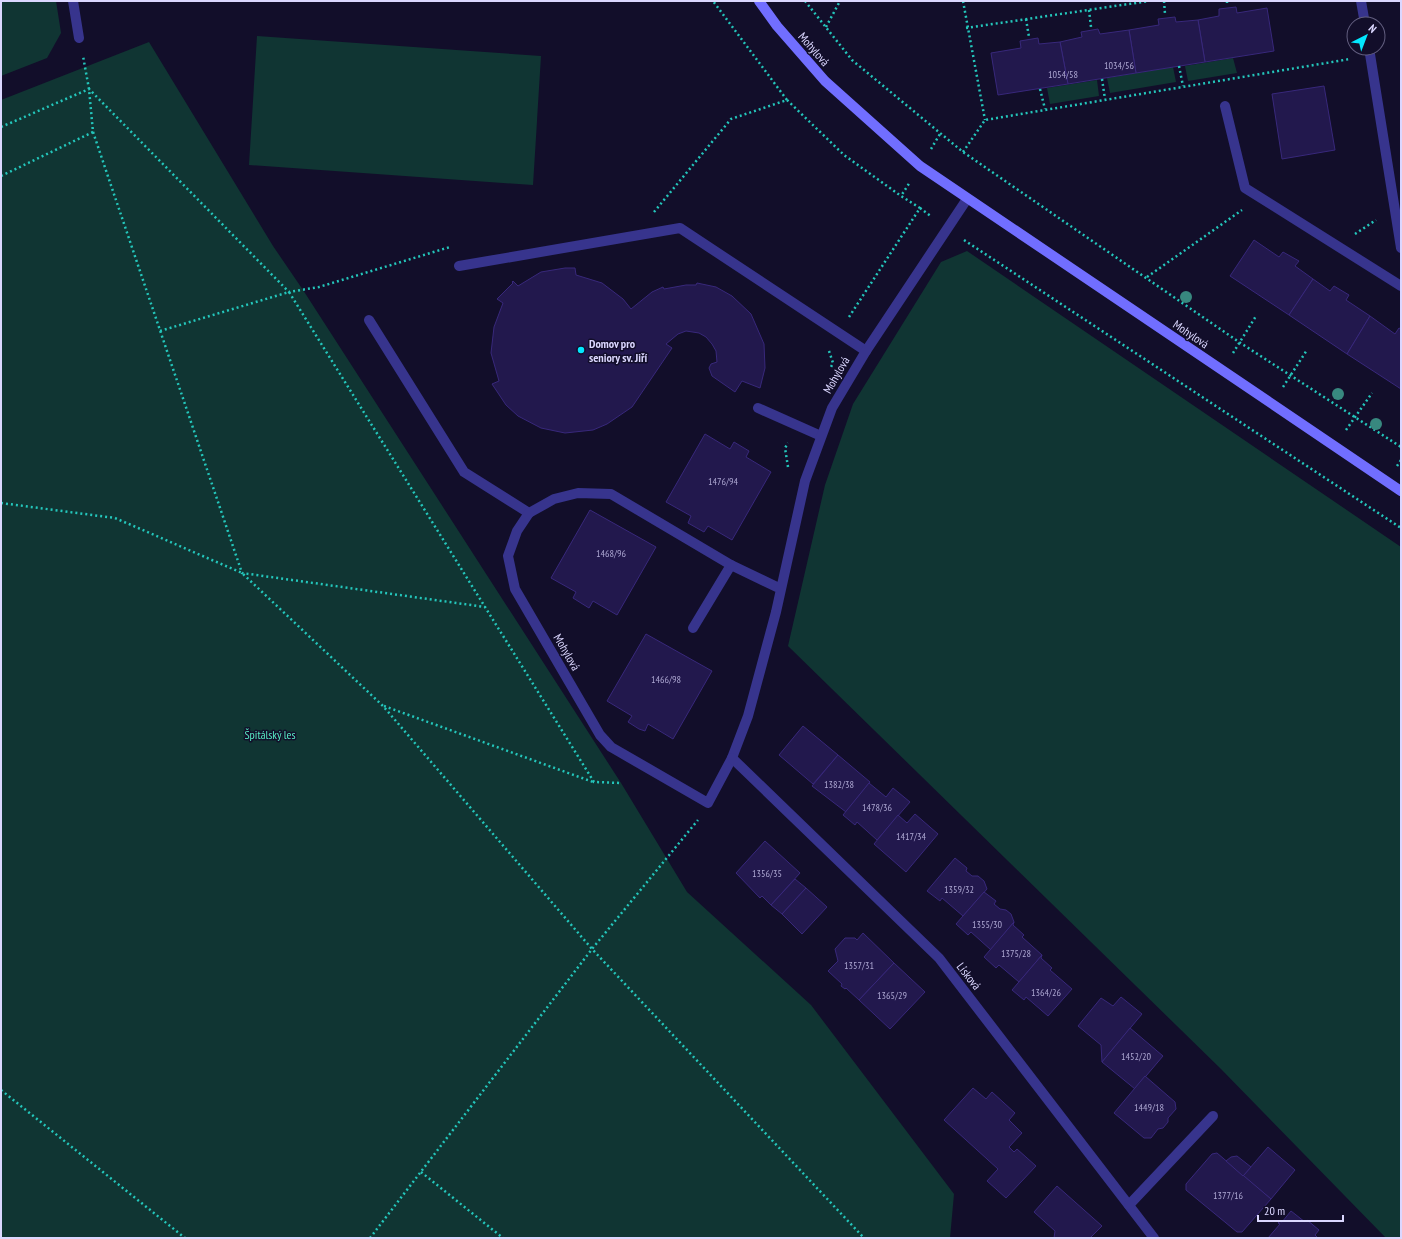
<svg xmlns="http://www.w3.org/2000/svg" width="1402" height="1239" font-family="'PT Sans Narrow',sans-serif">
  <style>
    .green { fill: #103533 }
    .building { fill: #22184d; stroke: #38287b }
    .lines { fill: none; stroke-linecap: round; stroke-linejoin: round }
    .path { stroke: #24c6bb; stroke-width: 2.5; stroke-dasharray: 2 3; stroke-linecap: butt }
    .lane { stroke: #37348d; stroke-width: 10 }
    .street { stroke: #37348d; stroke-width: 10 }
    .secondary { stroke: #716eff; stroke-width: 10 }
    .tree { fill: #38887f }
    .poi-dot { fill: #03e7ff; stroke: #120e2a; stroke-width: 1.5 }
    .labels { text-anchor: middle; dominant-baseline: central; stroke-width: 3; stroke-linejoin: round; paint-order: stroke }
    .number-label { font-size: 10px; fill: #ada7d2 }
    .street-label { font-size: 12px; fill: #dbd7ff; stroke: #120e2a }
    .poi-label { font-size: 12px; font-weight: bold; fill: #dbd7ff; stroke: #120e2a; text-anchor: start }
    .park-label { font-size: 12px; fill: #57ebc5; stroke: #120e2a }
  </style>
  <rect width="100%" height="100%" fill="#120e2a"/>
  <g class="green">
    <path d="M 1,1 L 56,1 L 61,33 L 47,58 L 1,76 Z"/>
    <path d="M 257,36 L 541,56 L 533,185 L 249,165 Z"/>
    <path d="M 149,42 L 273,246 L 303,290 L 621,783 L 687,892 L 811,1005 L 954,1194 L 950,1238 L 1,1238 L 1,100 Z"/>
    <path d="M 1233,58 L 1237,73 L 1188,81 L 1185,66 Z"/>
    <path d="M 1173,67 L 1176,82 L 1110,93 L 1107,78 Z"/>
    <path d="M 1097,80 L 1099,96 L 1050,104 L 1047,88 Z"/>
    <path d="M 967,251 L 1401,547 L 1401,1238 L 1386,1238 L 1221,1069 L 788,646 L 825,485 L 853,404 L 941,262 Z"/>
  </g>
  <g class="building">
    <path d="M 1236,7 L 1237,13 L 1267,8 L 1274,51 L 1205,62 L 1198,20 L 1219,16 L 1219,9 Z"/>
    <path d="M 1175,17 L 1176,22 L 1198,20 L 1205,62 L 1136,73 L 1129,30 L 1159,25 L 1158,19 Z"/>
    <path d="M 1098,29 L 1100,34 L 1129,30 L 1136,73 L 1068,84 L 1060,42 L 1082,37 L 1081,32 Z"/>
    <path d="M 1038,38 L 1039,44 L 1060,42 L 1068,84 L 998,95 L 991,53 L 1021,48 L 1020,41 Z"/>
    <path d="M 1324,86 L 1335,150 L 1282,159 L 1272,94 Z"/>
    <path d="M 1254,240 L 1279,257 L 1283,252 L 1299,261 L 1295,266 L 1313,279 L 1289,315 L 1230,276 Z"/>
    <path d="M 565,268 L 575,268 L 576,275 L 602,283 L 623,299 L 631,309 L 652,292 L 663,287 L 664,289 L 686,285 L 696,285 L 697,283 L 716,287 L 732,296 L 751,314 L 764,344 L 765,368 L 760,388 L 742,381 L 735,392 L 712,376 L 709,368 L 711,364 L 717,362 L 716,351 L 712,344 L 706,337 L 699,333 L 686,331 L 678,334 L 666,344 L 672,348 L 632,407 L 607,424 L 593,430 L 565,433 L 541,428 L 518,416 L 506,405 L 492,384 L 499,381 L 491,353 L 494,327 L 503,303 L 497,299 L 513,283 L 512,282 L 513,281 L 518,286 L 541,272 Z"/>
    <path d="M 1313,279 L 1330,291 L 1334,286 L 1349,295 L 1346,300 L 1370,316 L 1347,354 L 1289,315 Z"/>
    <path d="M 1370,316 L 1395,334 L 1399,328 L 1401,329 L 1401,389 L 1347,354 Z"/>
    <path d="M 705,434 L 730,449 L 734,442 L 749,451 L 746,457 L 771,472 L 732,540 L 708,526 L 704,532 L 688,523 L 691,516 L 666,502 Z"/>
    <path d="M 590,510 L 656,547 L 617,615 L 593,601 L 589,608 L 573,598 L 576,592 L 551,578 Z"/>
    <path d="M 646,634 L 712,671 L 673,739 L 648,724 L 645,731 L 639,729 L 628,722 L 632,716 L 607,701 Z"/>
    <path d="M 803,726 L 838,755 L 813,784 L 779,755 Z"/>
    <path d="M 838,755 L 870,782 L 846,812 L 812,786 Z"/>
    <path d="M 869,783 L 886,797 L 893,788 L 910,802 L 877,840 L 857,822 L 855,825 L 843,815 Z"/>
    <path d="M 915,814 L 938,834 L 906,872 L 874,844 L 898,815 L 907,823 Z"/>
    <path d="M 765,841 L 800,873 L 771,905 L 762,896 L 760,898 L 736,873 Z"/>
    <path d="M 955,858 L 967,868 L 966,871 L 972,876 L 978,876 L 984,881 L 987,889 L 963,916 L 942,898 L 940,901 L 927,891 Z"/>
    <path d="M 795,879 L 806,888 L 782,914 L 771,905 Z"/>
    <path d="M 806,888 L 827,907 L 802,934 L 782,914 Z"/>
    <path d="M 984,892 L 996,901 L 994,904 L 1000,909 L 1006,910 L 1011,914 L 1014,922 L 991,950 L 971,932 L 968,935 L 956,924 Z"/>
    <path d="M 1014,922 L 1013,925 L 1024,935 L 1022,937 L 1042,955 L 1019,982 L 999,965 L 996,968 L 984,957 Z"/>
    <path d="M 863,933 L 894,963 L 859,1000 L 846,988 L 845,989 L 841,986 L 842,984 L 828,971 L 838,961 L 835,949 L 845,938 L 855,938 L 857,940 Z"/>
    <path d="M 1042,955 L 1041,958 L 1052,968 L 1050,970 L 1072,989 L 1048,1016 L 1026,997 L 1024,1000 L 1012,990 Z"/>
    <path d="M 894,963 L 925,992 L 890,1029 L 859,1000 Z"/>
    <path d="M 1121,997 L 1142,1014 L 1102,1062 L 1101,1045 L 1078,1026 L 1101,998 L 1113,1006 Z"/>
    <path d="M 1130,1028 L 1163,1056 L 1135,1089 L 1102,1062 Z"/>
    <path d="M 1145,1076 L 1175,1102 L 1176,1109 L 1168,1118 L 1168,1122 L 1163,1128 L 1158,1129 L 1151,1138 L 1144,1138 L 1114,1113 Z"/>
    <path d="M 973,1088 L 986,1099 L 992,1092 L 1015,1113 L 1009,1120 L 1022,1133 L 1009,1147 L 1014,1152 L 1017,1149 L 1036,1166 L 1006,1198 L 987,1181 L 998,1169 L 944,1120 Z"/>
    <path d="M 1268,1147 L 1295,1170 L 1271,1199 L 1243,1176 Z"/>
    <path d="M 1217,1153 L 1271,1199 L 1242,1232 L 1237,1232 L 1186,1190 L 1186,1184 L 1212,1154 Z"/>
    <path d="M 1237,1156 L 1251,1167 L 1243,1176 L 1226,1161 L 1231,1157 Z"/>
    <path d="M 1057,1186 L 1102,1226 L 1090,1238 L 1054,1238 L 1055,1231 L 1034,1212 Z"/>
    <path d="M 1291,1211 L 1305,1222 L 1307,1220 L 1319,1230 L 1315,1235 L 1318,1238 L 1268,1238 L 1280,1224 L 1278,1223 L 1280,1221 L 1282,1222 Z"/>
  </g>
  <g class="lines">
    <g class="path">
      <path d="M 805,1 L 852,60 L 963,152 L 1239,342 L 1401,447"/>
      <path d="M 963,1 L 985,120"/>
      <path d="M 1164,1 L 1165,14"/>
      <path d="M 1227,1 L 1227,5"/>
      <path d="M 1089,10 L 1091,27"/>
      <path d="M 1026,19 L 1029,37"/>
      <path d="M 826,27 L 840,1"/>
      <path d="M 966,28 L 1149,1"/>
      <path d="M 1179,66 L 1183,86"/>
      <path d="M 1102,79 L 1105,99"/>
      <path d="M 1040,89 L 1045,109"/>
      <path d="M 787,100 L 844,155 L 901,196"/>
      <path d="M 1,127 L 89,89 L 289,292 L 319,287 L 450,247"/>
      <path d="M 93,132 L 242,573 L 485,607"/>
      <path d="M 931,149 L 940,134"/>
      <path d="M 963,152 L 985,120 L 1350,59"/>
      <path d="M 1,176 L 93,132 L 89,89 L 83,56"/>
      <path d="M 920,208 L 932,217"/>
      <path d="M 654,212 L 731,119 L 787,100 L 713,1"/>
      <path d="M 1355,234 L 1376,220"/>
      <path d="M 964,240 L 1401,528"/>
      <path d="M 1147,277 L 1242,210"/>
      <path d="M 849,317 L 920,208 L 901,196 L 910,182"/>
      <path d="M 160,331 L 289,292 L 594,782 L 621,783"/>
      <path d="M 829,351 L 833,363 L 831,367"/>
      <path d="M 1233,353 L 1256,316"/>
      <path d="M 1283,387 L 1307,350"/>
      <path d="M 1346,430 L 1372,393"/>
      <path d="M 1397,466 L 1401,460"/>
      <path d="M 788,467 L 785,448 L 788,443"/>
      <path d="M 1,503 L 115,518 L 242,573 L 383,706 L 592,949 L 864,1238"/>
      <path d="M 384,706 L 593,782"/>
      <path d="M 1,1090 L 185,1238"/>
      <path d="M 421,1172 L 503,1238"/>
      <path d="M 370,1238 L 592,949 L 698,820"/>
    </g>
    <g class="lane">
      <path d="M 73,1 L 79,38"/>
      <path d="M 1225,106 L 1245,188 L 1401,286"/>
      <path d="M 459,266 L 680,228 L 866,351"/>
      <path d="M 758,408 L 821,436"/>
      <path d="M 693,628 L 731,565"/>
    </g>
    <g class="street">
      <path d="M 1361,1 L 1365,24"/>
      <path d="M 1369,48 L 1401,248"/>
      <path d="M 369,320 L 464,472 L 529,513"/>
      <path d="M 781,589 L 731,565 L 611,494 L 578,493 L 554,499 L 529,513 L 517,531 L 508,556 L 515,589 L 600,735 L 611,747 L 708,803 L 732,758 L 748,716 L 776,612 L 805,481 L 832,408 L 866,351 L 967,199"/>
      <path d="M 732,758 L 939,958 L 1154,1238"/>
      <path d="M 1129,1205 L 1213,1116"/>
    </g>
    <path class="secondary" d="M 759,1 L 777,26 L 825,81 L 920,166 L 1401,491"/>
  </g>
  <g class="tree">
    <circle cx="1186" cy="297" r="6"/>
    <circle cx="1338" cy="394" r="6"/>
    <circle cx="1376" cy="424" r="6"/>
  </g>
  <circle class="poi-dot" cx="581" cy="350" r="4"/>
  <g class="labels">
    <g class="number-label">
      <text x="1119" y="65">1034/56</text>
      <text x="1063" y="74">1054/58</text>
      <text x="723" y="481">1476/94</text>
      <text x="611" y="553">1468/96</text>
      <text x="666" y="679">1466/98</text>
      <text x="839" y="784">1382/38</text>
      <text x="877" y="807">1478/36</text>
      <text x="911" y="836">1417/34</text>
      <text x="767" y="873">1356/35</text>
      <text x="959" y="889">1359/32</text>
      <text x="987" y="924">1355/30</text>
      <text x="1016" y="953">1375/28</text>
      <text x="859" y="965">1357/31</text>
      <text x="1046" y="992">1364/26</text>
      <text x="892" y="995">1365/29</text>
      <text x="1136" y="1056">1452/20</text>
      <text x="1149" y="1107">1449/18</text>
      <text x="1228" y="1195">1377/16</text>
    </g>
    <g class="street-label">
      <text transform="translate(814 49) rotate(49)">Mohylová</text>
      <text transform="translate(1191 334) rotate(34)">Mohylová</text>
      <text transform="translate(836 375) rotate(-60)">Mohylová</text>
      <text transform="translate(567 652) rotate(60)">Mohylová</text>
      <text transform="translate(969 976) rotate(52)">Lísková</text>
    </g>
    <g class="poi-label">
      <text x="589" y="343">Domov pro<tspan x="589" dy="14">seniory sv. Jiří</tspan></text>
    </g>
    <g class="park-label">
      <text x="270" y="734">Špitálský les</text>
    </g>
  </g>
  <rect width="1402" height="1239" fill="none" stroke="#dbd7ff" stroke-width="4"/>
  <g transform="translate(1366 36) rotate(42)"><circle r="19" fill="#120e2a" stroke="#625e7f"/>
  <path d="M0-3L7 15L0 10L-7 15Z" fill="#03e7ff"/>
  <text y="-6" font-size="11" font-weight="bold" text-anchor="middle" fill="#dbd7ff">N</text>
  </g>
  <path d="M1258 1215v6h85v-6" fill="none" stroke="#dbd7ff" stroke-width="2"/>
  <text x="1264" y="1215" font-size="12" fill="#dbd7ff" stroke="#120e2a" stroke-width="3" paint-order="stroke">20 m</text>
</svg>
